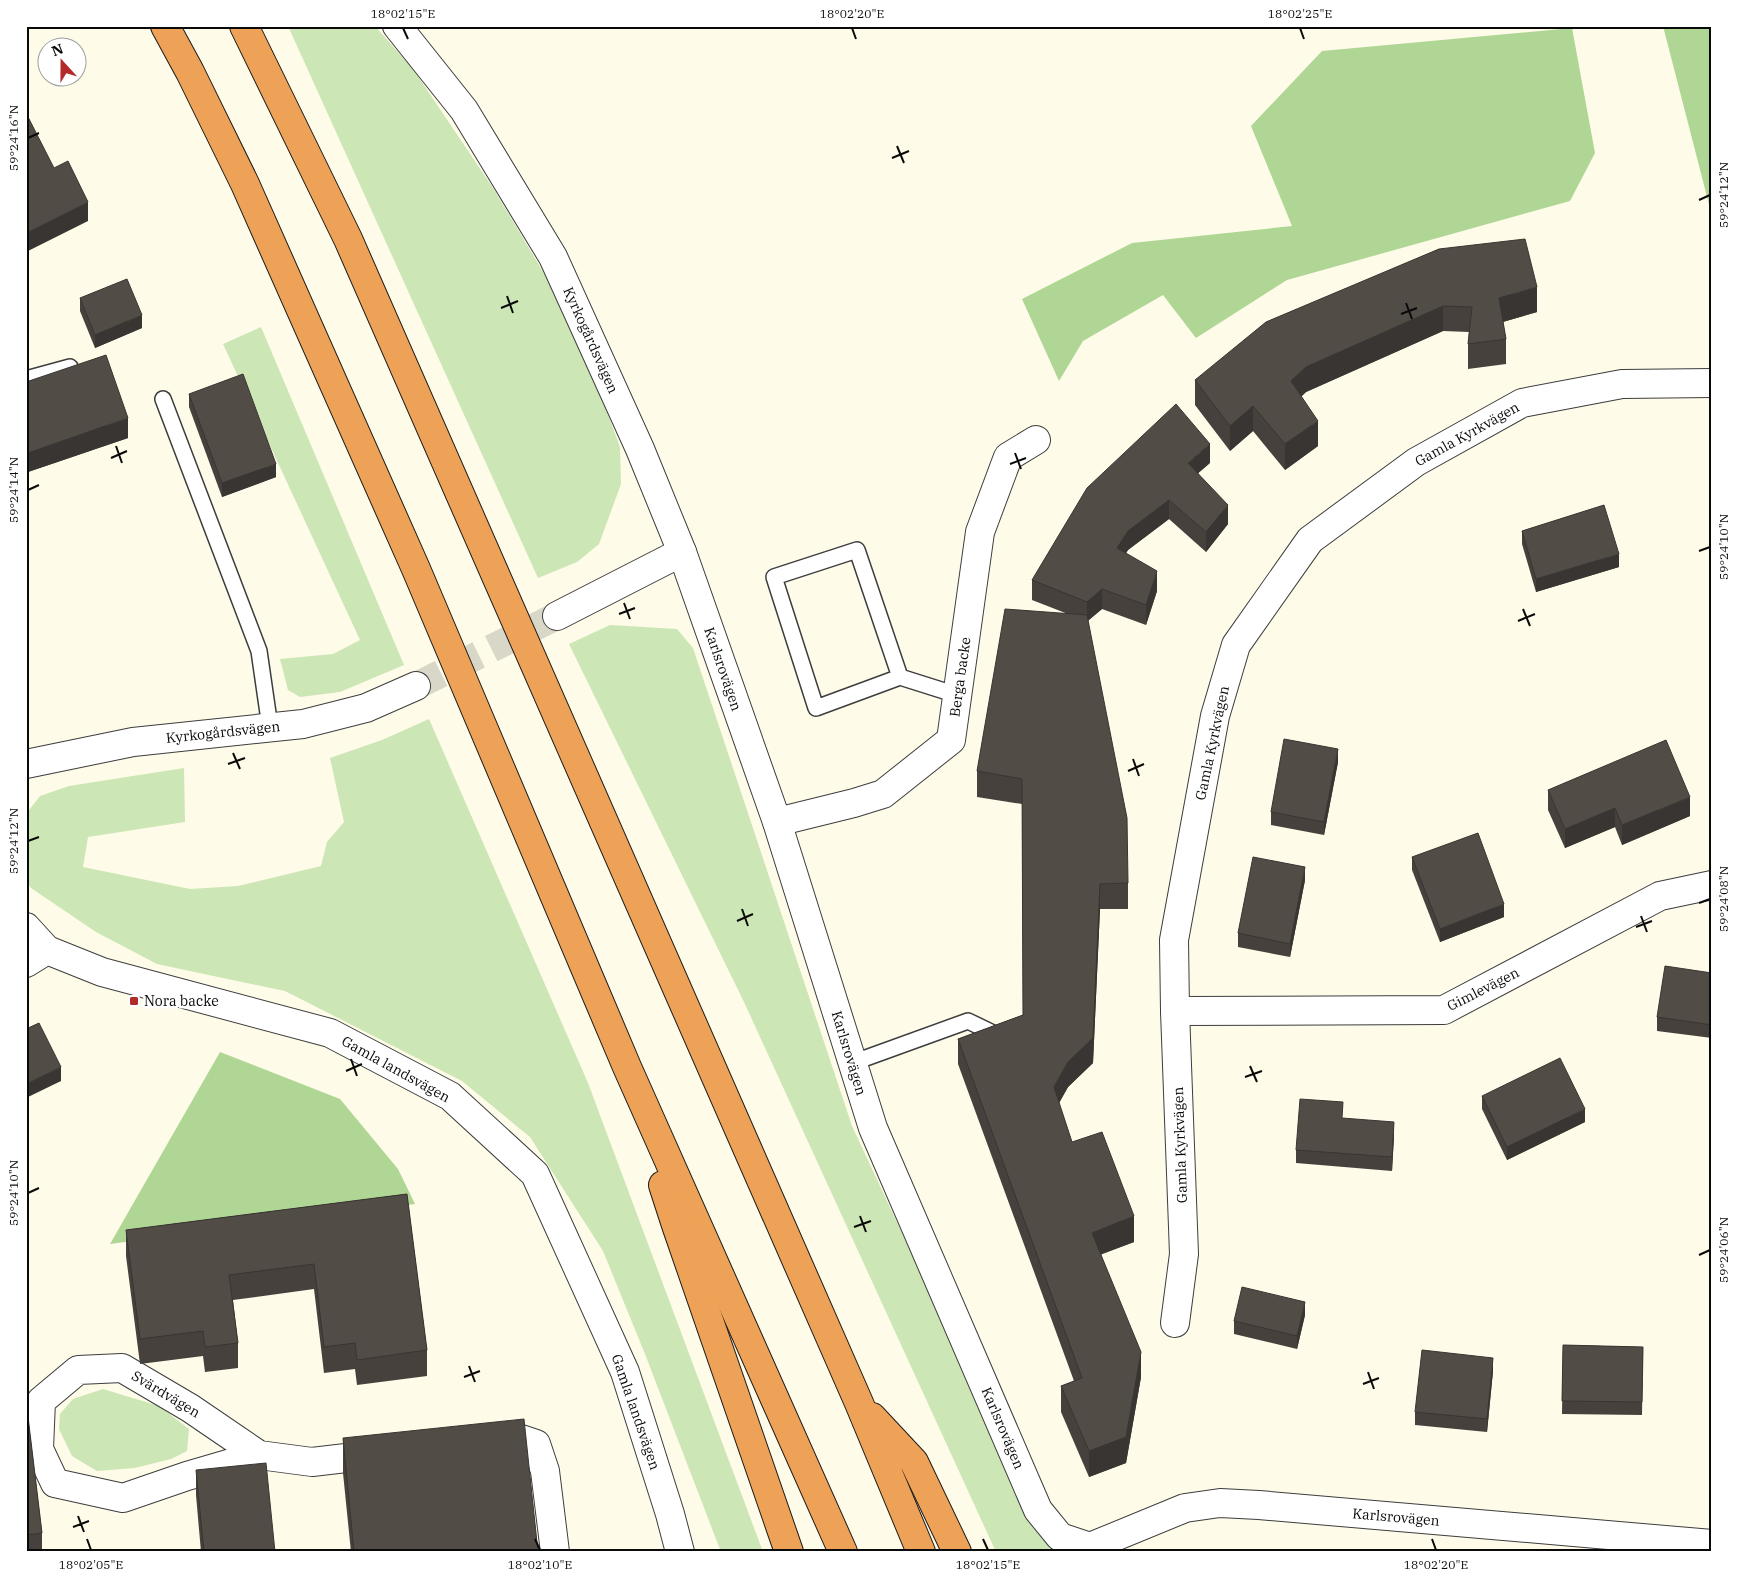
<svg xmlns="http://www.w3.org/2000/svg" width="1738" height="1578" font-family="'IBM Plex Serif',serif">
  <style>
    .green { fill: #cce6b5 }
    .forest { fill: #afd695 }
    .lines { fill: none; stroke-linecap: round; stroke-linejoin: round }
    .tertiary-tunnel { stroke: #d9d7c7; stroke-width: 28; stroke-dasharray: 28 14; stroke-linecap: butt }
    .service-casing { stroke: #3d3d3d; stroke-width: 18 }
    .minor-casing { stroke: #3d3d3d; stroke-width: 30 }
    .tertiary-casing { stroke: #3d3d3d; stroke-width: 30 }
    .motorway-casing { stroke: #1b1b1b; stroke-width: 30 }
    .service { stroke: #fff; stroke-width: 15 }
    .minor { stroke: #fff; stroke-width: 28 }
    .tertiary { stroke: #fff; stroke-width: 28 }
    .motorway { stroke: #eea257; stroke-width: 28 }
    .wall { fill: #47413d }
    .shaded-wall { fill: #393532 }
    .building { fill: #524c47; stroke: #393532 }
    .ticks { fill: none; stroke: #0a0a0a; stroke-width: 2 }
    .poi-dot { fill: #b32a2a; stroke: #fff; stroke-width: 2 }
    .labels { text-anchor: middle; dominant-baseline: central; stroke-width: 5; stroke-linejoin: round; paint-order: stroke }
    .street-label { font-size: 14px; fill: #0a0a0a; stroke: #fff }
    .poi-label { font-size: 14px; fill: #0a0a0a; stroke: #fff; text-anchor: start }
    .neatline { fill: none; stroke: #0a0a0a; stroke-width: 2 }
    .ticks-label { font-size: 12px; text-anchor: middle; fill: #0a0a0a }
  </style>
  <rect width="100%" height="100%" fill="#fefbe8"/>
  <g class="green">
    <path d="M 288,26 L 375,26 L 413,69 L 493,188 L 545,275 L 605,407 L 620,447 L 621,484 L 599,544 L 577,562 L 538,578 Z"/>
    <path d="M 261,327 L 404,665 L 340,692 L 300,697 L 288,690 L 280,659 L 333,654 L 360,640 L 223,344 Z"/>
    <path d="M 610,625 L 677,629 L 693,648 L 852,1126 L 1051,1552 L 996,1552 L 744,1002 L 569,644 Z"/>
    <path d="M 429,719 L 588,1083 L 763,1552 L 721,1552 L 645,1354 L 603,1251 L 530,1137 L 462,1081 L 285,991 L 157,964 L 96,932 L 31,888 L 26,880 L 26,814 L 40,796 L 69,786 L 184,768 L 185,822 L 88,837 L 83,867 L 190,889 L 238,886 L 321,866 L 327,842 L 344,822 L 330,758 L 382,740 Z"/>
    <path d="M 103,1389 L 159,1406 L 189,1429 L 187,1451 L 171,1459 L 135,1468 L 97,1471 L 72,1456 L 59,1429 L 60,1414 L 73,1399 Z"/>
  </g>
  <g class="forest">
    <path d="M 1663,26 L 1712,26 L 1712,216 Z"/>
    <path d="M 1572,28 L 1595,153 L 1570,201 L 1287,280 L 1196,338 L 1163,295 L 1083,341 L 1059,381 L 1022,299 L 1132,243 L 1292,226 L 1251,126 L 1322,51 Z"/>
    <path d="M 220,1052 L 340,1099 L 398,1169 L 415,1204 L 110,1244 Z"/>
  </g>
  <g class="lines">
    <path class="tertiary-tunnel" d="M 416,686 L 557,616"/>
    <g class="service-casing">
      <g id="service">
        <path d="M 26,379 L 70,367"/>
        <path d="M 163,399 L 259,651 L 270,727"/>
        <path d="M 900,677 L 857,550 L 774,577 L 816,708 L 900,677 L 957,695"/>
        <path d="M 852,1063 L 968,1021 L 997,1035"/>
      </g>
    </g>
    <g class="minor-casing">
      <g id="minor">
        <path d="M 682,552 L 777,822 L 873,1128 L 1038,1510 L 1060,1537 L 1090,1547 L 1185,1508 L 1220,1503 L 1259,1505 L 1712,1544"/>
        <path d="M 777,822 L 854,803 L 883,794 L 951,740 L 980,532 L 1008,457 L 1036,440"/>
        <path d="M 26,963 L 47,950"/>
        <path d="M 1175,1011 L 1444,1010 L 1660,896 L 1712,885"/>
        <path d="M 1175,1323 L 1184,1254 L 1175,1011 L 1174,940 L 1215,716 L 1236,645 L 1310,540 L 1416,462 L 1522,403 L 1622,384 L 1712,383"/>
        <path d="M 489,1439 L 512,1436 L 536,1444 L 545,1471 L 555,1552"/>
        <path d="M 259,1455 L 190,1408 L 122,1368 L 78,1370 L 41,1401 L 39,1449 L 55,1483 L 123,1498 L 187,1476 L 259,1455 L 312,1462 L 380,1454"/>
      </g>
    </g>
    <g class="tertiary-casing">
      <g id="tertiary">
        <path d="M 397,26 L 464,110 L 553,257 L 640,449 L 682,552 L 557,616"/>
        <path d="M 26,764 L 133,742 L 303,724 L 366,708 L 416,686"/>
        <path d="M 26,927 L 47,950 L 102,972 L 330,1033 L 450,1096 L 535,1174 L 625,1372 L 670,1514 L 680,1552"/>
      </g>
    </g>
    <g class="motorway-casing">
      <g id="motorway">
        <path d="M 165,26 L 190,72 L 245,184 L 416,569 L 627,1067 L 843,1552"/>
        <path d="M 244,26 L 348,239 L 859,1403 L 921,1552"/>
        <path d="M 663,1185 L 676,1225 L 789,1552"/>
        <path d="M 872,1417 L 914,1462 L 957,1552"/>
      </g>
    </g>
    <use href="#service" class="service"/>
    <use href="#minor" class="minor"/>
    <use href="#tertiary" class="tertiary"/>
    <use href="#motorway" class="motorway"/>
  </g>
  <g class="wall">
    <path d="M 1439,249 L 1537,312 L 1503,322 L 1506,339 L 1506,364 L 1468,369 L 1468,344 L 1469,332 L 1443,331 L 1306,392 L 1301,396 L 1318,446 L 1285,470 L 1253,431 L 1230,451 L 1195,405 L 1195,380 Z"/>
    <path d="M 80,298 L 142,328 L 95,348 L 80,311 Z"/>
    <path d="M 26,382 L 128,438 L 28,472 L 26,468 Z"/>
    <path d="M 189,394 L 276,477 L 222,497 L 189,407 Z"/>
    <path d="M 1210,463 L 1198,473 L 1228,524 L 1206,552 L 1169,519 L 1128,550 L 1126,553 L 1157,591 L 1146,625 L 1102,609 L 1088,621 L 1128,883 L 1128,909 L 1100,909 L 1093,1063 L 1068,1087 L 1059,1103 L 1072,1142 L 1134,1242 L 1101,1254 L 1141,1377 L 1126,1463 L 1089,1477 L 1061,1412 L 1061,1386 L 1074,1381 L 958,1064 L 958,1039 L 1023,1015 L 1022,804 L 977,797 L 977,771 L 1068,614 L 1032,600 L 1032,580 Z"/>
    <path d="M 1522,531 L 1619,567 L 1536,592 L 1522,544 Z"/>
    <path d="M 1338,762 L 1324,835 L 1271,825 L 1271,812 Z"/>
    <path d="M 1548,790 L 1690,816 L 1622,845 L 1615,827 L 1565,848 L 1548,810 Z"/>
    <path d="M 1412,857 L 1504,917 L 1440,942 L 1412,870 Z"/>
    <path d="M 1305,880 L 1290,957 L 1238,947 L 1238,933 Z"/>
    <path d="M 1712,973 L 1712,1038 L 1657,1031 L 1657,1017 Z"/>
    <path d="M 1482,1096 L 1585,1122 L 1507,1160 L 1482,1109 Z"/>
    <path d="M 1343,1118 L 1394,1135 L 1392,1171 L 1296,1163 L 1296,1150 Z"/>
    <path d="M 407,1194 L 427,1350 L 427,1376 L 357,1385 L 355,1369 L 324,1373 L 314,1289 L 233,1300 L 238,1343 L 238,1368 L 205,1372 L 203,1356 L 140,1364 L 126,1256 L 126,1230 Z"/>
    <path d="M 1305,1315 L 1297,1349 L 1234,1334 L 1234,1321 Z"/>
    <path d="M 1563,1345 L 1643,1347 L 1642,1415 L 1562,1414 Z"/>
    <path d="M 1493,1371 L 1487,1432 L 1415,1425 L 1415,1412 Z"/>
    <path d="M 26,1400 L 42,1533 L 42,1552 L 26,1552 Z"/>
    <path d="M 343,1438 L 538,1552 L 351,1552 L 343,1473 Z"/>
    <path d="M 196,1470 L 275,1552 L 201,1552 L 196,1495 Z"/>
  </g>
  <g class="shaded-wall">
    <path d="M 88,202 L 88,221 L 26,252 L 26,233 Z"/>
    <path d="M 1537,287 L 1537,312 L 1499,323 L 1499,298 Z"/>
    <path d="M 1443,306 L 1443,331 L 1306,392 L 1291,407 L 1291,381 L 1306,367 Z"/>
    <path d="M 142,315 L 142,328 L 95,348 L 95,335 Z"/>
    <path d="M 1253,406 L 1253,431 L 1230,451 L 1230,426 Z"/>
    <path d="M 128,418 L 128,438 L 28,472 L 28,453 Z"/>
    <path d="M 1318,421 L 1318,446 L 1285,470 L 1285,444 Z"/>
    <path d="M 1210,444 L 1210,463 L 1188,482 L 1188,463 Z"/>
    <path d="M 276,464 L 276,477 L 222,497 L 222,483 Z"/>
    <path d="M 1169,500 L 1169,519 L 1128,550 L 1117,567 L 1117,548 L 1128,531 Z"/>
    <path d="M 1228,505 L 1228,524 L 1206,552 L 1206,532 Z"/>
    <path d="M 1619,554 L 1619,567 L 1536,592 L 1536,579 Z"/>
    <path d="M 1157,571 L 1157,591 L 1146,625 L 1146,605 Z"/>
    <path d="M 1102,589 L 1102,609 L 1087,621 L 1087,602 Z"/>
    <path d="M 1338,749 L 1338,762 L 1324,835 L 1324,822 Z"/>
    <path d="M 1690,797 L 1690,816 L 1622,845 L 1622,825 Z"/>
    <path d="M 1615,808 L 1615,827 L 1565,848 L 1565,829 Z"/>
    <path d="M 1305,867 L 1305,880 L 1290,957 L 1290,944 Z"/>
    <path d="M 1100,884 L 1100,909 L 1093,1063 L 1068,1087 L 1054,1112 L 1054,1087 Z"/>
    <path d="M 1504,904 L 1504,917 L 1440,942 L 1440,929 Z"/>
    <path d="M 61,1067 L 61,1081 L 26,1098 L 26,1084 Z"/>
    <path d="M 1585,1109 L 1585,1122 L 1507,1160 L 1507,1147 Z"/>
    <path d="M 1394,1122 L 1394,1135 L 1392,1171 L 1392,1157 Z"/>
    <path d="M 1134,1216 L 1134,1242 L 1092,1258 L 1092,1233 Z"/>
    <path d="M 1305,1302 L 1305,1315 L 1297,1349 L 1297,1336 Z"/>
    <path d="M 1141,1352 L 1141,1377 L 1126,1463 L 1089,1477 L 1089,1451 Z"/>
    <path d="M 1493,1358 L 1493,1371 L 1487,1432 L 1487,1419 Z"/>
  </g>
  <g class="building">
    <path d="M 26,113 L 54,168 L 68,161 L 88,202 L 26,233 Z"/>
    <path d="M 1525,239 L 1537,287 L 1499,298 L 1506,339 L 1468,344 L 1472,307 L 1443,306 L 1306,367 L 1291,381 L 1318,421 L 1285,444 L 1253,406 L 1230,426 L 1195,380 L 1266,322 L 1439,249 Z"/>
    <path d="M 127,279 L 142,315 L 95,335 L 80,298 Z"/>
    <path d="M 106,355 L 128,418 L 28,453 L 26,449 L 26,382 Z"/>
    <path d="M 243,374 L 276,464 L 222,483 L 189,394 Z"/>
    <path d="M 1176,404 L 1210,444 L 1188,463 L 1228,505 L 1206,532 L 1169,500 L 1128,531 L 1117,548 L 1157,571 L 1146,605 L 1102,589 L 1087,602 L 1032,580 L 1087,488 Z"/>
    <path d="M 1604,505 L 1619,554 L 1536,579 L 1522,531 Z"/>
    <path d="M 1005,609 L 1087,615 L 1127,818 L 1128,883 L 1100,884 L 1093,1038 L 1068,1062 L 1054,1087 L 1072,1142 L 1102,1132 L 1134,1216 L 1092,1233 L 1141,1352 L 1126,1437 L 1089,1451 L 1061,1386 L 1082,1378 L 958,1039 L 1023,1015 L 1022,779 L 977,771 Z"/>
    <path d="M 1284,739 L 1338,749 L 1324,822 L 1271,812 Z"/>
    <path d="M 1666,740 L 1690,797 L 1622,825 L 1615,808 L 1565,829 L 1548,790 Z"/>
    <path d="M 1478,833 L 1504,904 L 1440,929 L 1412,857 Z"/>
    <path d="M 1253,857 L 1305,867 L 1290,944 L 1238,933 Z"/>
    <path d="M 1665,966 L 1712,973 L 1712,1025 L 1657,1017 Z"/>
    <path d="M 39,1023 L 61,1067 L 26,1084 L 26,1029 Z"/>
    <path d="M 1560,1058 L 1585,1109 L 1507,1147 L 1482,1096 Z"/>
    <path d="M 1300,1099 L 1343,1102 L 1342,1118 L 1394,1122 L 1392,1157 L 1296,1150 Z"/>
    <path d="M 407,1194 L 427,1350 L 357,1360 L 355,1343 L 324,1347 L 314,1264 L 229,1275 L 238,1343 L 205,1347 L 203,1331 L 140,1339 L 126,1230 Z"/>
    <path d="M 1242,1287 L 1305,1302 L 1297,1336 L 1234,1321 Z"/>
    <path d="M 1563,1345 L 1643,1347 L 1642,1402 L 1562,1401 Z"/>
    <path d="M 1422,1350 L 1493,1358 L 1487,1419 L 1415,1412 Z"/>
    <path d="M 26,1400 L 42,1533 L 26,1535 Z"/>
    <path d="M 524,1419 L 538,1552 L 354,1552 L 343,1438 Z"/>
    <path d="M 266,1463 L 275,1552 L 204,1552 L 196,1470 Z"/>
  </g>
  <path class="ticks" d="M 403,28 L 408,39M 852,28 L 856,39M 1300,28 L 1304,39M 28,138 L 39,133M 897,146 L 904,163M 892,158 L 909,151M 1699,200 L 1710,195M 507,296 L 513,313M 1406,303 L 1412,319M 501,308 L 518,301M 1401,314 L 1417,308M 116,446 L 122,463M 1015,453 L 1021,469M 111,458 L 127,451M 1010,464 L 1026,458M 28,490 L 39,485M 1699,551 L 1710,547M 624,603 L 630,619M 1523,609 L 1530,626M 619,614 L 635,608M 1518,621 L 1535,614M 233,753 L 240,769M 1133,759 L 1139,776M 228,764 L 245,758M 1128,771 L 1144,764M 28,841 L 39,837M 1699,903 L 1710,899M 742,909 L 748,926M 1641,916 L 1647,932M 737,921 L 753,914M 1636,927 L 1652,921M 351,1059 L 357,1076M 1250,1066 L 1257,1082M 346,1071 L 362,1064M 1245,1077 L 1262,1071M 28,1193 L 39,1188M 860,1216 L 866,1232M 854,1227 L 871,1221M 1699,1255 L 1710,1250M 469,1366 L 475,1382M 1368,1372 L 1374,1389M 464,1377 L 480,1371M 1363,1384 L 1379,1378M 78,1516 L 84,1532M 73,1527 L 89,1521M 87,1539 L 91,1550M 535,1539 L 540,1550M 983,1539 L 988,1550M 1432,1539 L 1436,1550"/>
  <rect class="poi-dot" x="129" y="996" width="10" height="10" rx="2.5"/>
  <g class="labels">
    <g class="street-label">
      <text transform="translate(591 340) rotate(66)">Kyrkogårdsvägen</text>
      <text transform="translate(1467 434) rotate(-29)">Gamla Kyrkvägen</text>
      <text transform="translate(723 669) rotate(71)">Karlsrovägen</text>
      <text transform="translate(960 677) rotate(-82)">Berga backe</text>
      <text transform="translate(223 732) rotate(-6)">Kyrkogårdsvägen</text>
      <text transform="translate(1212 743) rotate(-78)">Gamla Kyrkvägen</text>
      <text transform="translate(1483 989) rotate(-27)">Gimlevägen</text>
      <text transform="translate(849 1053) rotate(73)">Karlsrovägen</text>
      <text transform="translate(396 1069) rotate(29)">Gamla landsvägen</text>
      <text transform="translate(1180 1145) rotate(-92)">Gamla Kyrkvägen</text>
      <text transform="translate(166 1394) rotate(31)">Svärdvägen</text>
      <text transform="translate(636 1412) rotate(71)">Gamla landsvägen</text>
      <text transform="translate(1003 1428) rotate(67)">Karlsrovägen</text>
      <text transform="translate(1396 1517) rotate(5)">Karlsrovägen</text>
    </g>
    <g class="poi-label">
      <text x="144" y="1001">Nora backe</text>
    </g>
  </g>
  <rect width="1738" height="1578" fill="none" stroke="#ffffff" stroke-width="55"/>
  <g transform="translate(62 62) rotate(339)"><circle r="24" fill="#ffffff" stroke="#9d9d9d"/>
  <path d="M0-4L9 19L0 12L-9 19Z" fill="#b32a2a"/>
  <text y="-8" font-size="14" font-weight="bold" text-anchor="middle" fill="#0a0a0a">N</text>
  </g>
  <rect x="28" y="28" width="1682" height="1522" class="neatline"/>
  <g class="ticks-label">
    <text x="403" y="18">18°02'15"E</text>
    <text x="852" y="18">18°02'20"E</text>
    <text x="1300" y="18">18°02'25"E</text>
    <text transform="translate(14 138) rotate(-90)" y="4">59°24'16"N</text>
    <text transform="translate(1724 195) rotate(-90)" y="4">59°24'12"N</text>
    <text transform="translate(14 490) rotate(-90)" y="4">59°24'14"N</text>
    <text transform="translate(1724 547) rotate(-90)" y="4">59°24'10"N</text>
    <text transform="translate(14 841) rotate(-90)" y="4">59°24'12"N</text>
    <text transform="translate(1724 899) rotate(-90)" y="4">59°24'08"N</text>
    <text transform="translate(14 1193) rotate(-90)" y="4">59°24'10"N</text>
    <text transform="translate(1724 1250) rotate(-90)" y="4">59°24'06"N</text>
    <text x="91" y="1569">18°02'05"E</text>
    <text x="540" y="1569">18°02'10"E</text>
    <text x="988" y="1569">18°02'15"E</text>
    <text x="1436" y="1569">18°02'20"E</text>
  </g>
</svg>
